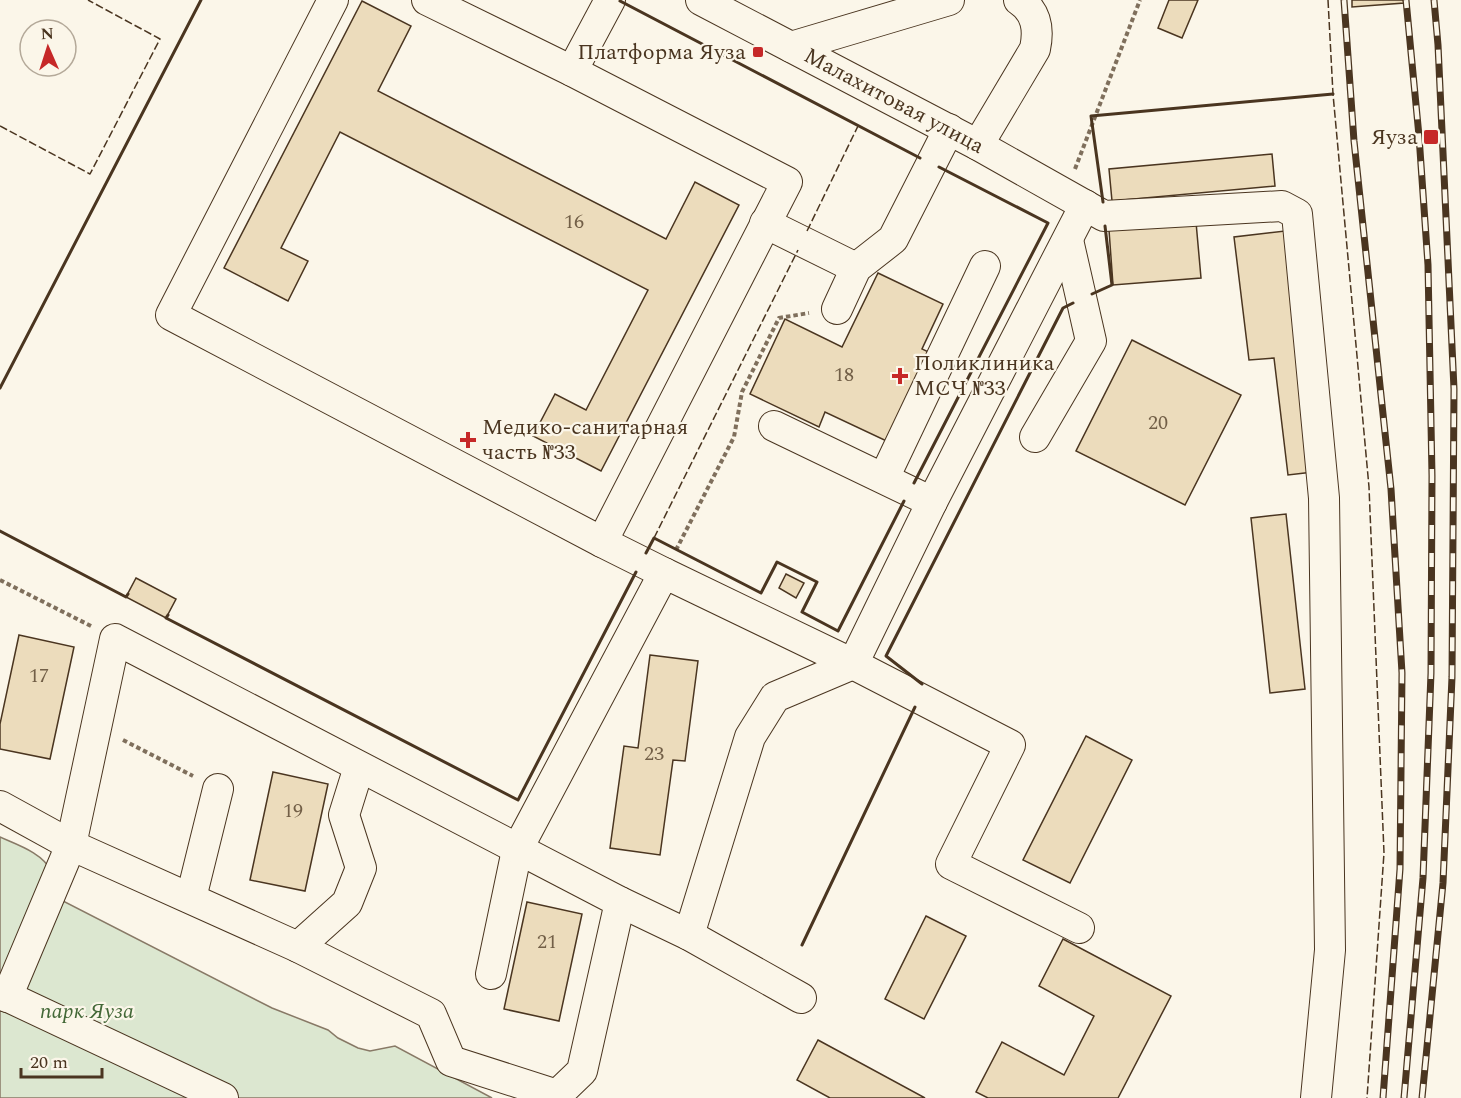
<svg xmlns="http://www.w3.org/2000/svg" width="1461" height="1098" font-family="Spectral,serif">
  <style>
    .green { fill: #dce7d0; stroke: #887966; stroke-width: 1.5 }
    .building { fill: #ecdcbc; stroke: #4a3520; stroke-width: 1.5 }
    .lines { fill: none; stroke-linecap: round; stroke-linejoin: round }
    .minor-casing { stroke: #4a3520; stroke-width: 32 }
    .path { stroke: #7f6f5c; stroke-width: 4; stroke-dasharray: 4.5 3; stroke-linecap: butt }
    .minor { stroke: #fbf6e9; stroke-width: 30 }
    .rail-casing { stroke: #4a3520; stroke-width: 7 }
    .rail { stroke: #fbf6e9; stroke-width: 4.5; stroke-dasharray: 14; stroke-linecap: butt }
    .fence { stroke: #4a3520; stroke-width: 1.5; stroke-dasharray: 8 3; stroke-linecap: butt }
    .wall { stroke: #4a3520; stroke-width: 3 }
    .poi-dot { fill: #c62828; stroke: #fbf6e9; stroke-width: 2 }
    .labels { text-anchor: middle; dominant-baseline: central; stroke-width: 4.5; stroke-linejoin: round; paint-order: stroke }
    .number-label { font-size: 20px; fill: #725f47 }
    .poi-label { font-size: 22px; fill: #4a3520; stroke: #fbf6e9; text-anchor: end }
    .street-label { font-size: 22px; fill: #4a3520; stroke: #fbf6e9 }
    .park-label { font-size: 22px; font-style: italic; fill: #436837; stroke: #fbf6e9 }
  </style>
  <rect width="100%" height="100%" fill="#fbf6e9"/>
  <path class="green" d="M 0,837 C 18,845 43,853 52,872 C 57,881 59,891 61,900 L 272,1008 L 328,1030 L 338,1038 L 358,1048 L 370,1051 L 395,1046 L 492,1098 L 0,1098 Z"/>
  <g class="building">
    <path d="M 1169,0 L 1198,0 L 1182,38 L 1158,28 Z"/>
    <path d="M 1352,0 L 1403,0 L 1404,3 L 1352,7 Z"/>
    <path d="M 362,1 L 411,26 L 378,91 L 666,239 L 695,182 L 739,205 L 601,471 L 533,436 L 555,394 L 586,410 L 648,290 L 340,132 L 281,248 L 308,261 L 288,301 L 224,268 Z"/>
    <path d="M 1272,154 L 1275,186 L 1112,201 L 1109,169 Z"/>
    <path d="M 1196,222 L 1201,278 L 1113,285 L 1109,230 Z"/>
    <path d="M 1285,231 L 1313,472 L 1288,475 L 1274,358 L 1249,360 L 1234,237 Z"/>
    <path d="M 878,273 L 943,304 L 922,349 L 937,356 L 895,445 L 825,412 L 819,427 L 750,394 L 785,319 L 842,347 Z"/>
    <path d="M 1132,340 L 1241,395 L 1185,505 L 1076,451 Z"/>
    <path d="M 1286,514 L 1305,689 L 1270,693 L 1251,518 Z"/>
    <path d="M 786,574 L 804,583 L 796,598 L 779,588 Z"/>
    <path d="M 136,578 L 176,599 L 166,618 L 126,597 Z"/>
    <path d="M 19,635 L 74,647 L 50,759 L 0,749 L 0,724 Z"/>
    <path d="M 650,655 L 698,661 L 685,761 L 673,760 L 660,855 L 610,848 L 624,746 L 638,748 Z"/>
    <path d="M 1086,736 L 1132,760 L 1070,883 L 1023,860 Z"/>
    <path d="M 273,772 L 328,784 L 305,891 L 250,880 Z"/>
    <path d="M 527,902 L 582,914 L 559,1021 L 504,1009 Z"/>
    <path d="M 926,916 L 966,936 L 924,1019 L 885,999 Z"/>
    <path d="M 1063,939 L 1171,996 L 1118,1098 L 988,1098 L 976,1092 L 1002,1042 L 1064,1075 L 1094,1016 L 1039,986 Z"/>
    <path d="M 818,1040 L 925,1098 L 830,1098 L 797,1080 Z"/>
  </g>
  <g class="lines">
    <g class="minor-casing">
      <g id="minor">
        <path d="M 333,0 L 171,315 L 602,542 L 787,182 L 572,71 L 427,0"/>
        <path d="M 701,0 L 978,145 L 1104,216 L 1282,206 L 1297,214 L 1324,498 L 1330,950 L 1316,1098"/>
        <path d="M 791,47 L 949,0"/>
        <path d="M 572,71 L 610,0"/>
        <path d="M 978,145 L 1035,49 C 1039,30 1037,12 1019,0"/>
        <path d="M 765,223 L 856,268"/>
        <path d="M 837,309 L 856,268 L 893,239 L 949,129"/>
        <path d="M 774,426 L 932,502"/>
        <path d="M 1035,437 L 1091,341 L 1068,240"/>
        <path d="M 884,478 L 985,266"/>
        <path d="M 602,542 L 664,573"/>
        <path d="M 0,806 L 71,845 L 298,947 L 431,1014 L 451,1061 L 557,1095 L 559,1098"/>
        <path d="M 191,898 L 218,789"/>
        <path d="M 620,902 L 689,935 L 801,998"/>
        <path d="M 689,935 L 750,737 L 775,697 L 853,664 L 932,502 L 1085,205"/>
        <path d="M 298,947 L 347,903 L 361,868 L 344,815 L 359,767"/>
        <path d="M 491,974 L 517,850 L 664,573 L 853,664 L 1010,745 L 951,864 L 1079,928"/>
        <path d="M 0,993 L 223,1098"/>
        <path d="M 7,997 L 71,845 L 115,639 L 620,902 L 582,1071 L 557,1095"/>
      </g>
    </g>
    <g class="path">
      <path d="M 1075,169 L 1140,0"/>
      <path d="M 676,550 L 734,437 L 742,392 L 779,318 L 809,313"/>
      <path d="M 0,580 L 91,626"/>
      <path d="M 123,740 L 193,776"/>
    </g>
    <use href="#minor" class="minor"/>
    <g class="rail-casing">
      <g id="rail">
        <path d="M 1344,0 L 1354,141 L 1391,489 L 1402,673 L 1400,869 L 1383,1098"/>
        <path d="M 1404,1098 L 1423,878 L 1431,673 L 1432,476 L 1428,265 L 1419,136 L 1406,0"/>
        <path d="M 1422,1098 L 1443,883 L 1452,677 L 1454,389 L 1438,45 L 1434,0"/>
      </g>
    </g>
    <use href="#rail" class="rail"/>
    <g class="fence">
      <path d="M 1328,0 L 1333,94 L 1369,487 L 1384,853 L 1367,1098"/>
      <path d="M 0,126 L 90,174 L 160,39 L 88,0"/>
      <path d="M 807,231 L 858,126"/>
      <path d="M 654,538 L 798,250"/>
    </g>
    <g class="wall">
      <path d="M 620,1 L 920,158"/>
      <path d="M 1103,202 L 1091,116 L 1333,94"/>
      <path d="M 1092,294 L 1112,285 L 1105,226"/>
      <path d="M 0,388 L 201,0"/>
      <path d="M 914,483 L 1048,223 L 939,167"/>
      <path d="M 0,531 L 126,597 L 128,594"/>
      <path d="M 646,553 L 654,538 L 761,593 L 777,562 L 817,582 L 802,612 L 838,631 L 904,501"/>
      <path d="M 168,615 L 166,618 L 518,800 L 636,572"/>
      <path d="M 922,684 L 886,656 L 1063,308 L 1073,303"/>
      <path d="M 802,945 L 915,707"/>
    </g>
  </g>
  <g class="poi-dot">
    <rect x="752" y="46" width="12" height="12" rx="3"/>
    <rect x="1423" y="129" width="16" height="16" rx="3"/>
    <path d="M897 367h6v6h6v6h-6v6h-6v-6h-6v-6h6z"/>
    <path d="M465 431h6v6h6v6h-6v6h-6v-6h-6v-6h6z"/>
  </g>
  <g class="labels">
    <g class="number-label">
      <text x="574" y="222">16</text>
      <text x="844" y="375">18</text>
      <text x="1158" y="423">20</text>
      <text x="39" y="676">17</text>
      <text x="654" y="754">23</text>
      <text x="293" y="811">19</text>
      <text x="547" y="942">21</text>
    </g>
    <g class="poi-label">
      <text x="746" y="52">Платформа Яуза</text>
      <text x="1418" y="137">Яуза</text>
      <text x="914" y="363" text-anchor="start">Поликлиника<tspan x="914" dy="25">МСЧ №33</tspan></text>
      <text x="482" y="427" text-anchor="start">Медико-санитарная<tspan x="482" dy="25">часть №33</tspan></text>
    </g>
    <g class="street-label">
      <text transform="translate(894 101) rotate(28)">Малахитовая улица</text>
    </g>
    <g class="park-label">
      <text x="87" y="1011">парк Яуза</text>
    </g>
  </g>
  <g transform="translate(48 48) rotate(357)"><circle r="28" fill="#fbf6e9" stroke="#b4a999" stroke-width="1.5"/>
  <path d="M0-4.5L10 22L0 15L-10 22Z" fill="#c62828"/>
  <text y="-9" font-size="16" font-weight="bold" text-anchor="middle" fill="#4a3520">N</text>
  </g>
  <path d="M21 1068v9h81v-9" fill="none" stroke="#4a3520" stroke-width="3"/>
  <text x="30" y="1068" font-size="18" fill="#4a3520" stroke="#fbf6e9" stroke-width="4.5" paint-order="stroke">20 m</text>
</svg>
